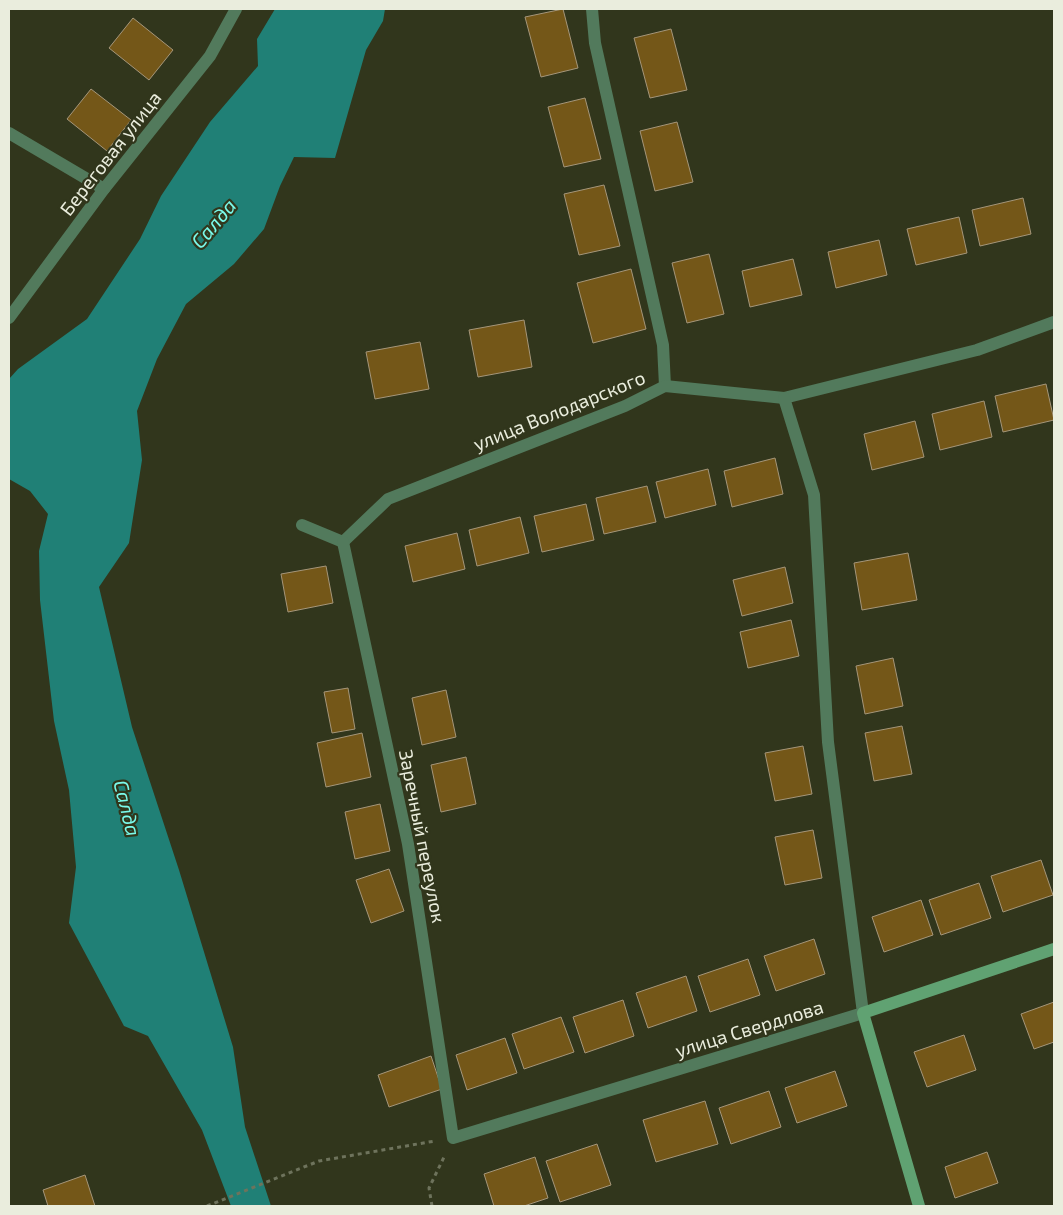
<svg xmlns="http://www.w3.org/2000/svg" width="1063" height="1215" font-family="'Exo 2',sans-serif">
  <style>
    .water { fill: #208076 }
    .building { fill: #745718; stroke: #a5967a }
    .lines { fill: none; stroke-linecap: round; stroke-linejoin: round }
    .path { stroke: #6e735c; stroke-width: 3; stroke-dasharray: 4 4; stroke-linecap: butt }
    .street { stroke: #527a5c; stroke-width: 12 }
    .secondary { stroke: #60a272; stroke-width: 12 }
    .labels { text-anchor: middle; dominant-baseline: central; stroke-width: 4.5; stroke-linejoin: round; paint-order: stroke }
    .street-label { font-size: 19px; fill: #eaeddd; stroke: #31361c }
    .water-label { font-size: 20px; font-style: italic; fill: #7afaeb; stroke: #31361c }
  </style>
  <rect width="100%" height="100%" fill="#31361c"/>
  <path class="water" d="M 275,9 L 385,9 L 383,21 L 366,50 L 335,158 L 294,157 L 280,186 L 264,229 L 234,264 L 186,304 L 157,359 L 137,411 L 142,460 L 129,543 L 99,587 L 132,727 L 179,870 L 233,1047 L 245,1127 L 271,1206 L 231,1206 L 202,1130 L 148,1036 L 124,1026 L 69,923 L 76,867 L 69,790 L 54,721 L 40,600 L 39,551 L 48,514 L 30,491 L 9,479 L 9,379 L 18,369 L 87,319 L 140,239 L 161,196 L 210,122 L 258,66 L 257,39 Z"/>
  <g class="building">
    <path d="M 563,9 L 578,68 L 541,77 L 525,17 Z"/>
    <path d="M 133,18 L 173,50 L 149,80 L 109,48 Z"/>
    <path d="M 671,29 L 687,90 L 650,98 L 634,38 Z"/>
    <path d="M 91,89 L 131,120 L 107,151 L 67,119 Z"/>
    <path d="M 585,98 L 601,159 L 564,167 L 548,107 Z"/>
    <path d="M 677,122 L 693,182 L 655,191 L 640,131 Z"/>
    <path d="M 604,185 L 620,246 L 579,255 L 564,194 Z"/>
    <path d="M 1023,198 L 1031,234 L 980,246 L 972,210 Z"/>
    <path d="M 959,217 L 967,253 L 916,265 L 907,229 Z"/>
    <path d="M 879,240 L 887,275 L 836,288 L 828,252 Z"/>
    <path d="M 709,254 L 724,314 L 687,323 L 672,263 Z"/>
    <path d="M 793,259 L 802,295 L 750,307 L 742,271 Z"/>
    <path d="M 631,269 L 646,329 L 593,343 L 577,283 Z"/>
    <path d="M 524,320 L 532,367 L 478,377 L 469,330 Z"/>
    <path d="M 420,342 L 429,389 L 375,399 L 366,352 Z"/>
    <path d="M 1046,384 L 1054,420 L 1003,432 L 995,396 Z"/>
    <path d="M 984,401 L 992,437 L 940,450 L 932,414 Z"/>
    <path d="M 915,421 L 924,457 L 872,470 L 864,434 Z"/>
    <path d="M 775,458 L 783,494 L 732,507 L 724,471 Z"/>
    <path d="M 708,469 L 716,505 L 665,518 L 656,482 Z"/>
    <path d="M 647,486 L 656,522 L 604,534 L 596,498 Z"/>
    <path d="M 586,504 L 594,540 L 542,552 L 534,516 Z"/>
    <path d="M 520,517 L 529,553 L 477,566 L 469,530 Z"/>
    <path d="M 457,533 L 465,569 L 413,582 L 405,546 Z"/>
    <path d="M 908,553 L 917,600 L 862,610 L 854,563 Z"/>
    <path d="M 326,566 L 333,603 L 288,612 L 281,574 Z"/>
    <path d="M 785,567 L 793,603 L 742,616 L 733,580 Z"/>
    <path d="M 791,620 L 799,656 L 748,668 L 740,632 Z"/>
    <path d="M 893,658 L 903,706 L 865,714 L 856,666 Z"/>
    <path d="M 348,688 L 355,729 L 332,733 L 324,692 Z"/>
    <path d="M 446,690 L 456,737 L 422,745 L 412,698 Z"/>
    <path d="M 902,726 L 912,774 L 874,781 L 865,733 Z"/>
    <path d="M 362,733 L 371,777 L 326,787 L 317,743 Z"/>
    <path d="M 803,746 L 812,794 L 775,801 L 765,753 Z"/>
    <path d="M 466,757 L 476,804 L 441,812 L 431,765 Z"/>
    <path d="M 380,804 L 390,851 L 355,859 L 345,812 Z"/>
    <path d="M 813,830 L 822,878 L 785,885 L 775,837 Z"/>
    <path d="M 1041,860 L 1053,895 L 1003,912 L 991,876 Z"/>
    <path d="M 389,869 L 404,911 L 371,923 L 356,880 Z"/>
    <path d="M 979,883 L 991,918 L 941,935 L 929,900 Z"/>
    <path d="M 921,900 L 933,935 L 884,952 L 872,917 Z"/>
    <path d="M 814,939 L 825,974 L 776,991 L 764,956 Z"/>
    <path d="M 748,959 L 760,995 L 710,1012 L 698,976 Z"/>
    <path d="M 686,976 L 697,1011 L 648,1028 L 636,993 Z"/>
    <path d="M 623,1000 L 634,1036 L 585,1053 L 573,1017 Z"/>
    <path d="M 1054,1002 L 1054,1042 L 1034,1049 L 1021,1014 Z"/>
    <path d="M 561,1017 L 574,1052 L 524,1069 L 512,1034 Z"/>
    <path d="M 964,1035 L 976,1070 L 927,1087 L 914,1052 Z"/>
    <path d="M 505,1038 L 517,1073 L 467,1090 L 456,1055 Z"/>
    <path d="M 431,1056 L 442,1089 L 389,1107 L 378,1075 Z"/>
    <path d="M 835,1071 L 847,1106 L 797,1123 L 785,1088 Z"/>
    <path d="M 769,1091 L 781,1127 L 731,1144 L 719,1108 Z"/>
    <path d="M 705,1101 L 718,1144 L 656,1162 L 643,1120 Z"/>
    <path d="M 597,1144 L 611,1185 L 560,1202 L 546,1161 Z"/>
    <path d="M 987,1152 L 998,1183 L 955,1198 L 945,1167 Z"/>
    <path d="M 535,1157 L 548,1198 L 524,1206 L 494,1206 L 484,1174 Z"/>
    <path d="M 85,1175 L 95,1206 L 48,1206 L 43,1190 Z"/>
  </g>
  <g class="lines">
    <g class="path">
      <path d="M 207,1206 L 319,1161 L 435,1141"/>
      <path d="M 432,1206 L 429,1188 L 445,1155"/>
    </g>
    <g class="street">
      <path d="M 592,9 L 595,43 L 663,345 L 665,386"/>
      <path d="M 9,133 L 104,189"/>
      <path d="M 9,318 L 104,189 L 210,56 L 236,9"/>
      <path d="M 302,525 L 343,542 L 388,499 L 625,406 L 665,386 L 784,398 L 977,350 L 1054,322"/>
      <path d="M 343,542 L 408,844 L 453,1138 L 863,1013 L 828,742 L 814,495 L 784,398"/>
    </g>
    <path class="secondary" d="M 919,1206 L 863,1013 L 1054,949"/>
  </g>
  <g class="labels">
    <g class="street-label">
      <text transform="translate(110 153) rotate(-52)">Береговая улица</text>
      <text transform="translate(559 410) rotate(-22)">улица Володарского</text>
      <text transform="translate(423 836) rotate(79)">Заречный переулок</text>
      <text transform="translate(749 1028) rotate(-17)">улица Свердлова</text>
    </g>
    <g class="water-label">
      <text transform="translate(213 223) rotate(-50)">Салда</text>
      <text transform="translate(128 808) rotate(76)">Салда</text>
    </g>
  </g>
  <rect width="1063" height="1215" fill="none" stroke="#eaeddd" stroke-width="20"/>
</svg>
